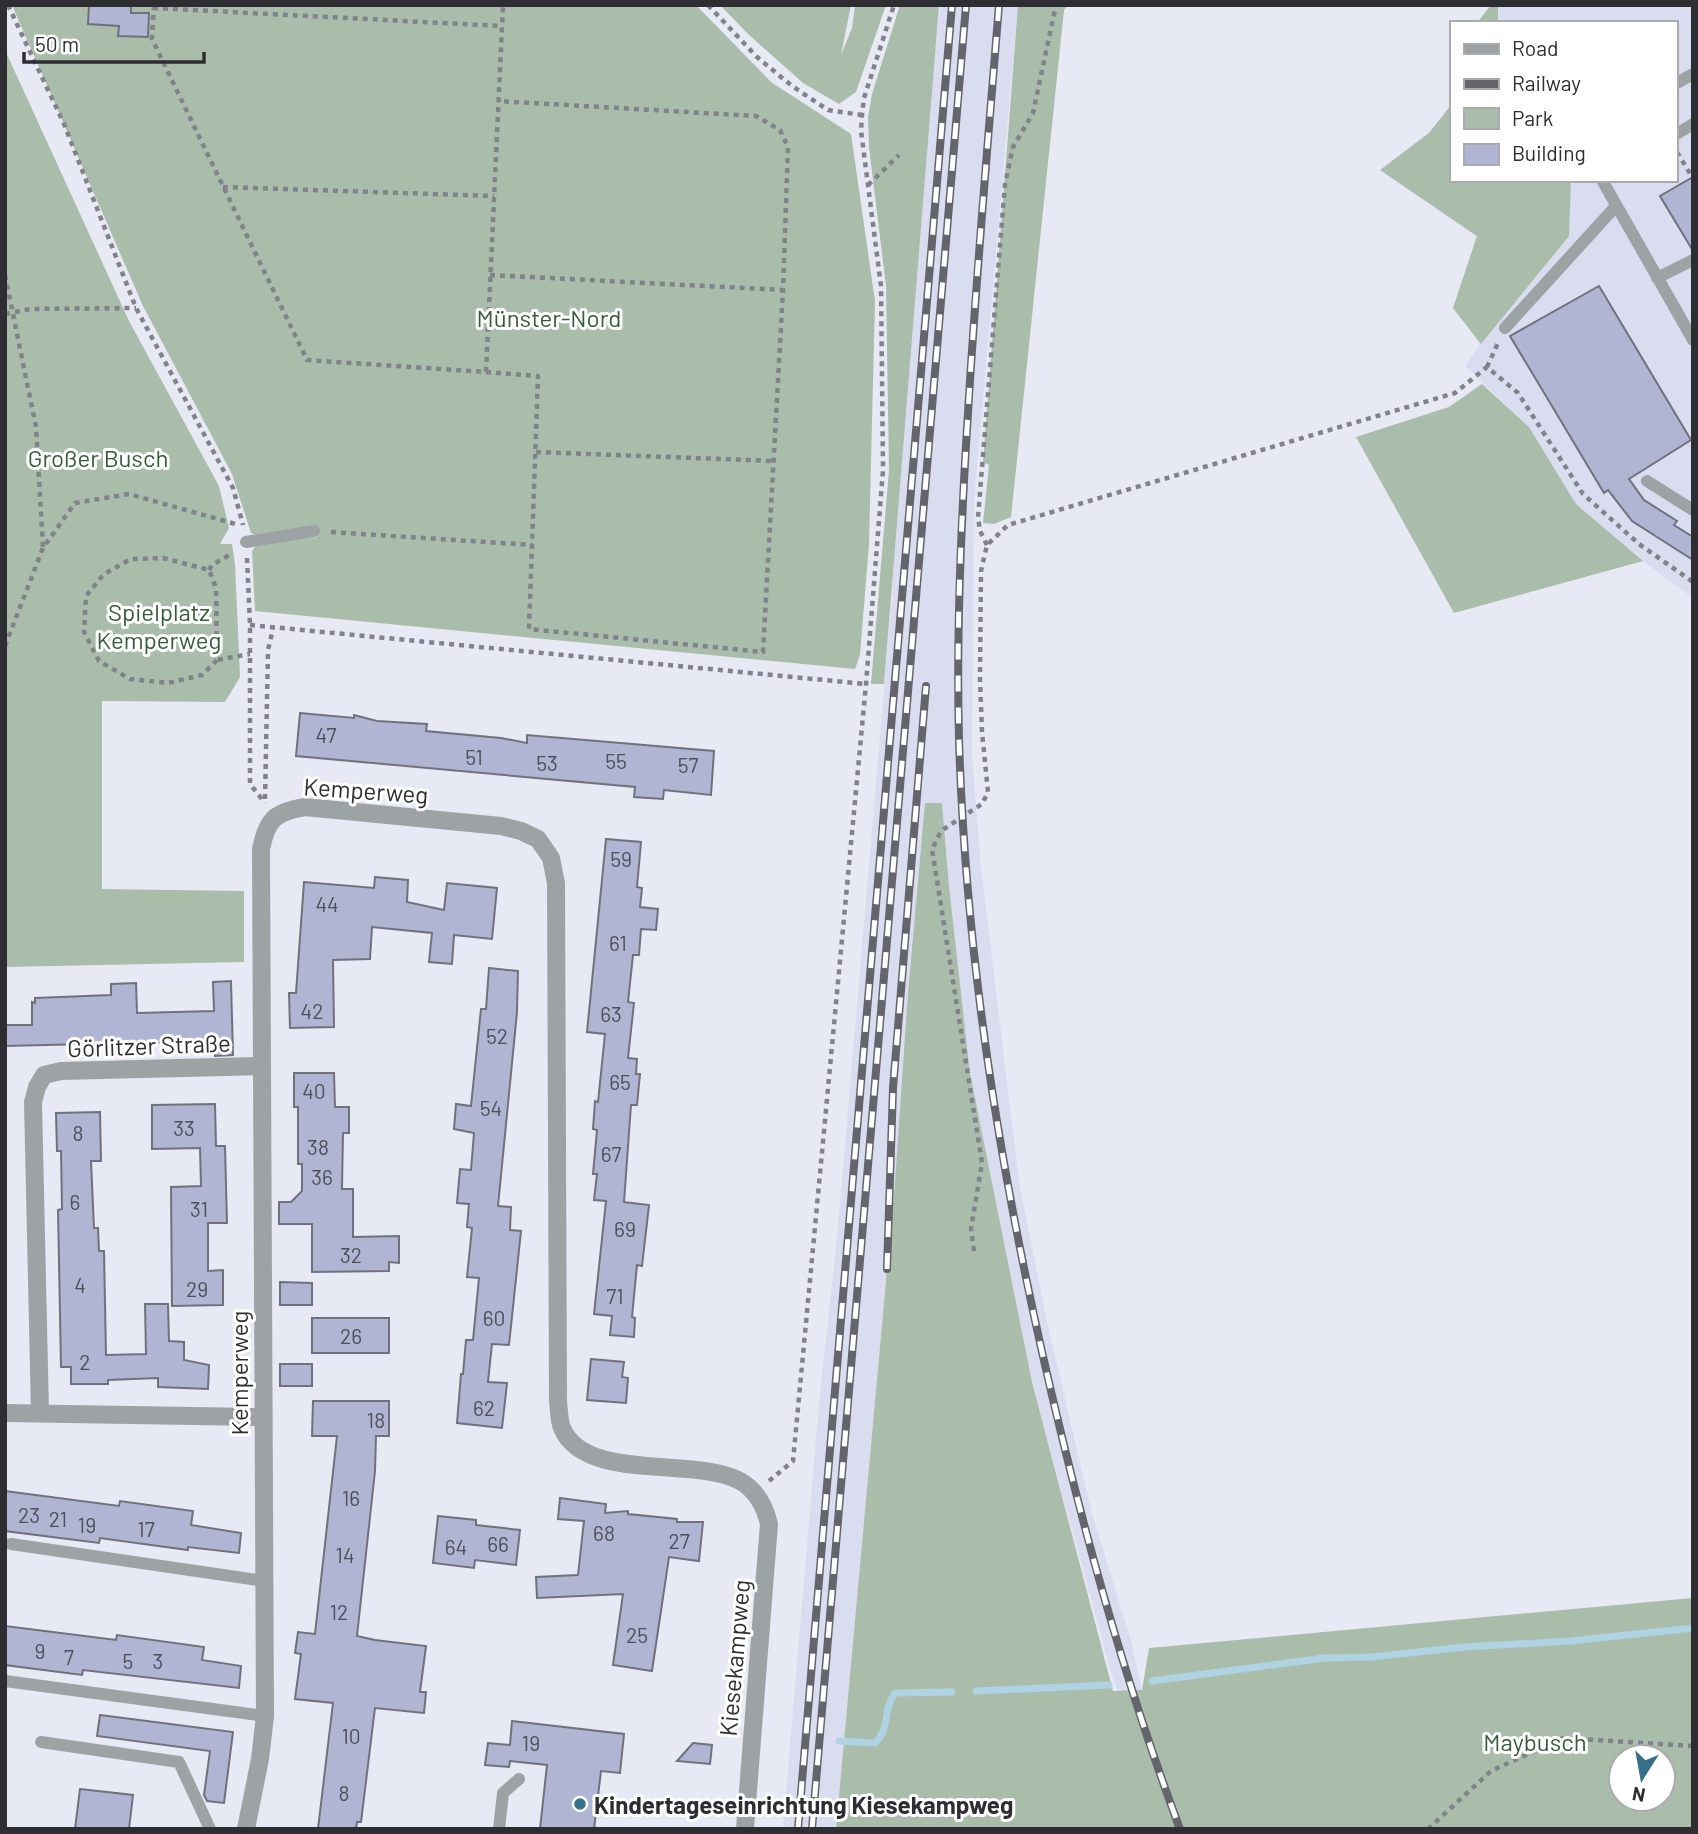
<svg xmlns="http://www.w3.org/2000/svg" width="1698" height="1834" font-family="Barlow,sans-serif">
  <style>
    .built { fill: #daddf0 }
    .green { fill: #a9bdaa; fill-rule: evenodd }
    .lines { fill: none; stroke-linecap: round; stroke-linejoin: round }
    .stream { stroke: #b0d3e4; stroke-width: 7 }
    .building { fill: #b0b5d3; stroke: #70717b; stroke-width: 2 }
    .path { stroke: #81828a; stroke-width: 4.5; stroke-dasharray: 5 5; stroke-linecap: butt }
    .service { stroke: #9da2a5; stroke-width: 12 }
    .minor { stroke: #9da2a5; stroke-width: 18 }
    .rail-casing { stroke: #64656c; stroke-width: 8 }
    .rail { stroke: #fff; stroke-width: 5; stroke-dasharray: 16; stroke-linecap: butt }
    .poi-dot { fill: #367189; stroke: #fff; stroke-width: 2.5 }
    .labels { text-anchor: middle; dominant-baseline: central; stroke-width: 6; stroke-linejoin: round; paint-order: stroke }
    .number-label { font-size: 21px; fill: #4e4f5a }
    .park-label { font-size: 24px; fill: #355c38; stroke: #fff }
    .street-label { font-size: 24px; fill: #2d2d32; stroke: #fff }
    .poi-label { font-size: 24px; font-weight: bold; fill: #2d2d32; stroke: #fff; text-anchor: start }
  </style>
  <rect width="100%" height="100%" fill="#e7e9f5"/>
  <g class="built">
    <path d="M 940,5 L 1018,5 L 974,501 L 972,755 L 981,869 L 1020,1188 L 1048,1326 L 1091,1510 L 1131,1641 L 1142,1690 L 1129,1727 L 1110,1669 L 1032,1382 L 970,1073 L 949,886 L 942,804 L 895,1182 L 836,1829 L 783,1829 L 819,1403 L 837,1238 L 892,596 L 904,356 Z"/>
    <path d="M 1491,5 L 1693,5 L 1693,598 L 1643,561 L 1576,504 L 1529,427 L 1465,366 L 1480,344 L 1453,308 L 1477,237 L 1380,170 L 1429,133 L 1451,105 L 1451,180 L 1675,180 L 1675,23 L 1477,23 Z"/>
  </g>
  <g class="green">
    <path d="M 12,5 L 696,5 L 771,82 L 851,134 L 875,301 L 869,544 L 860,655 L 855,669 L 255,611 L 252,551 L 257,544 L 317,537 L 312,527 L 256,535 L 251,533 L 232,474 L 143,306 Z"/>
    <path d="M 720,5 L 851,5 L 841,55 L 852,28 L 855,5 L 886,5 L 856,92 L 839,104 L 803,83 L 747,33 Z"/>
    <path d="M 900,5 L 939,5 L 884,684 L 871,684 L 889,470 L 886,286 L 869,147 L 868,117 L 872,94 Z"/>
    <path d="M 1018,5 L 1068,5 L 1064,10 L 1011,517 L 994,524 L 983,523 L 989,465 L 983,462 Z"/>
    <path d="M 1491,5 L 1498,5 L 1498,23 L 1477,23 Z"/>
    <path d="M 5,50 L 129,321 L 219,486 L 229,528 L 220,544 L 232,544 L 235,564 L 240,677 L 225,702 L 102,701 L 102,889 L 244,891 L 244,962 L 5,967 Z"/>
    <path d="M 1451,105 L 1451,180 L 1571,180 L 1569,236 L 1481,344 L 1453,308 L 1477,236 L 1380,170 L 1429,133 Z"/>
    <path d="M 1482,384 L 1529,427 L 1576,504 L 1643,561 L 1454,613 L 1356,437 L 1449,407 Z"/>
    <path d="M 925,803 L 942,803 L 949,886 L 970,1073 L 1032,1382 L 1113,1691 L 1142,1690 L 1149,1648 L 1693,1598 L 1693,1829 L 836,1829 L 895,1182 L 908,993 ZM 1621,1757 L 1663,1757 L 1663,1799 L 1621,1799 Z"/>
  </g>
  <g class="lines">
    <g class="stream">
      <path d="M 1152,1681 L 1325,1658 L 1372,1657 L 1465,1647 L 1571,1641 L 1693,1628"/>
      <path d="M 976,1691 L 1109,1685"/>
      <path d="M 839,1741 L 875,1743 C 891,1728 882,1711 895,1693 L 952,1692"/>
    </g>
  </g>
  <g class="building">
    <path d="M 89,5 L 131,5 L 131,13 L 149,13 L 148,37 L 118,36 L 119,26 L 88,24 Z"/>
    <path d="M 1693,177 L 1693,251 L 1660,196 Z"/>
    <path d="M 1599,286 L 1691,440 L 1629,479 L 1644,500 L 1677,521 L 1674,525 L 1693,537 L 1693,560 L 1632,521 L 1608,490 L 1604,493 L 1510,336 Z"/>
    <path d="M 300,713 L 354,718 L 354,715 L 377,721 L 427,724 L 426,731 L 501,738 L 527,743 L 527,735 L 714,751 L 711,795 L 664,790 L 663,799 L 634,797 L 635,787 L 296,756 Z"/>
    <path d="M 606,839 L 641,842 L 637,887 L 642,888 L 640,907 L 658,909 L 656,930 L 641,929 L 639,955 L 633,955 L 628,1002 L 634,1003 L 628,1058 L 637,1059 L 636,1074 L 640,1074 L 637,1105 L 631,1105 L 624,1202 L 649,1205 L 642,1266 L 637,1265 L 632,1317 L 635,1318 L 634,1337 L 610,1335 L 612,1316 L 594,1314 L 606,1201 L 594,1200 L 597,1174 L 593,1174 L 597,1130 L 593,1129 L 595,1101 L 598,1102 L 605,1034 L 587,1032 Z"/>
    <path d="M 375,877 L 408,880 L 407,902 L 444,910 L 447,883 L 497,888 L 492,939 L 454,935 L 452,964 L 429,962 L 432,933 L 372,927 L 370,959 L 333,960 L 334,1027 L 290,1028 L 289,993 L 296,993 L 304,882 L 374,888 Z"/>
    <path d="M 489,968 L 518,971 L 517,1012 L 498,1206 L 511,1207 L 510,1230 L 521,1231 L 509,1345 L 492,1344 L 488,1382 L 507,1383 L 502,1428 L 457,1423 L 461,1374 L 463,1374 L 466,1340 L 473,1340 L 479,1278 L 467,1277 L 472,1228 L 467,1227 L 469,1204 L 457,1203 L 460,1169 L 471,1170 L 474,1133 L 454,1129 L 456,1104 L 471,1106 L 481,1009 L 486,1009 Z"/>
    <path d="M 231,981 L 233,1055 L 215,1056 L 215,1041 L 5,1046 L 5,1025 L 32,1025 L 32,1002 L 35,1003 L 35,998 L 111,995 L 111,984 L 136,983 L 137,1013 L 214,1011 L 213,982 Z"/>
    <path d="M 294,1073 L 334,1073 L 335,1107 L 349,1107 L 349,1133 L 343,1133 L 342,1189 L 353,1189 L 353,1237 L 399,1236 L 399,1263 L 389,1262 L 389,1271 L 312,1272 L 312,1224 L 279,1224 L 279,1202 L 291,1202 L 302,1191 L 302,1164 L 298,1164 L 298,1107 L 294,1107 Z"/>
    <path d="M 215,1104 L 216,1146 L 225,1146 L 227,1223 L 208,1223 L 208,1271 L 223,1270 L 223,1305 L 172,1306 L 171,1187 L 201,1186 L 200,1148 L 152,1149 L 152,1105 Z"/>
    <path d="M 100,1112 L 101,1161 L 91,1161 L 94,1228 L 98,1228 L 99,1251 L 104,1251 L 106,1355 L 146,1354 L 145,1304 L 168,1304 L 169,1341 L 184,1342 L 184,1360 L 209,1365 L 208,1389 L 158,1387 L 158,1378 L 108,1380 L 108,1384 L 71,1384 L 71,1367 L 61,1367 L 58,1210 L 62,1209 L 61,1151 L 57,1151 L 56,1113 Z"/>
    <path d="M 280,1282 L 312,1283 L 312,1305 L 280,1305 Z"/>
    <rect x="312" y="1318" width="77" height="35"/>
    <path d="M 591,1359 L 624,1362 L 622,1377 L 628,1378 L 626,1403 L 587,1400 Z"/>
    <rect x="280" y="1364" width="32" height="22"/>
    <path d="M 313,1401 L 389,1401 L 389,1436 L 376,1436 L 375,1471 L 357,1636 L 375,1640 L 426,1646 L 420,1692 L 426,1692 L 424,1713 L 375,1708 L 361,1822 L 357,1822 L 356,1829 L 318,1829 L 333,1703 L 295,1699 L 301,1654 L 295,1653 L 298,1632 L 315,1634 L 337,1436 L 312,1436 Z"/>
    <path d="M 5,1491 L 119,1506 L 120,1501 L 193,1511 L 191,1525 L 241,1533 L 239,1553 L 188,1547 L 188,1550 L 100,1538 L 99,1543 L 5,1531 Z"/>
    <path d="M 560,1498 L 606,1504 L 605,1513 L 628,1511 L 628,1514 L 677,1519 L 677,1522 L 703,1522 L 699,1561 L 669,1557 L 652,1671 L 613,1665 L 623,1594 L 537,1598 L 536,1577 L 578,1575 L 584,1521 L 558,1519 Z"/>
    <path d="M 438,1516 L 476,1520 L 476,1525 L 520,1530 L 516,1565 L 475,1560 L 474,1568 L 433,1563 Z"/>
    <path d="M 5,1626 L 116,1640 L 117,1635 L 204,1647 L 202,1660 L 241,1666 L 239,1688 L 83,1670 L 82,1675 L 5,1665 Z"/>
    <path d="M 100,1715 L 233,1732 L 224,1803 L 207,1801 L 204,1795 L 210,1751 L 97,1736 Z"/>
    <path d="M 512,1721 L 624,1734 L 620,1773 L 601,1771 L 594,1829 L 540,1829 L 547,1765 L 510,1761 L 509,1767 L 485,1765 L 488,1743 L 510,1745 Z"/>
    <path d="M 693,1743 L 712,1745 L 710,1764 L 677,1761 Z"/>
    <path d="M 80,1789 L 133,1795 L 129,1829 L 75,1829 Z"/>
  </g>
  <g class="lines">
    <g class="path">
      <path d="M 8,5 L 64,124 L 136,308 L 233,488 L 243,525"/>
      <path d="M 154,5 L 152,39 L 307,360 L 486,372 L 503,5"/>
      <path d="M 708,5 L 757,57 L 792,86 L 828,110 L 862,115"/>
      <path d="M 153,8 L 502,26"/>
      <path d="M 1677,152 L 1692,177"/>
      <path d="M 868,185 L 899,155"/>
      <path d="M 223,187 L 494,196"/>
      <path d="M 5,275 L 36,427 L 43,548"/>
      <path d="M 490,275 L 783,290"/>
      <path d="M 5,314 L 30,309 L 136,308"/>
      <path d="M 1487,367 L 1498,343"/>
      <path d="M 486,372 L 538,376 L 529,629 L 763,652 L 783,290 L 788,147 L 780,130 L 756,116 L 498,101"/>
      <path d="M 536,452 L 774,461"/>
      <path d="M 331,532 L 532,545"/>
      <path d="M 987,545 L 980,531 L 978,517 L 1005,184 L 1013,147 L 1033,113 L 1056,5"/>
      <path d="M 247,558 L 250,625 L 250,784 L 265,803"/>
      <path d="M 209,570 L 212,565 L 233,553"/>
      <path d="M 250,625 L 866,684"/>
      <path d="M 5,646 L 43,548 L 75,503 L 129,494 L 239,525"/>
      <path d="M 217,660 L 202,675 L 168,683 L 130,679 L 99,661 L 84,632 L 86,596 L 104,574 L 131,559 L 163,558 L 209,570 L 216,588 L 217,660 L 250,654"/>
      <path d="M 265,799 L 268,650 L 273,629"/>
      <path d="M 974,1251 L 971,1229 L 982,1163 L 932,849 L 941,831 L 982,804 L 988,792 L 982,732 L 980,679 L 981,571 L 987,545 L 1008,525 L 1455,393 L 1487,367 L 1518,393 L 1583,494 L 1639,544 L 1693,582"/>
      <path d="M 769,1481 L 793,1461 L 866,684 L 883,470 L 881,286 L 861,131 L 862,115 L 864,98 L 894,5"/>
      <path d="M 1428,1829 L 1491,1771 L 1563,1738 L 1693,1746"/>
    </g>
    <g class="service">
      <path d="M 1675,84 L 1693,74"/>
      <path d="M 1675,135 L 1693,124"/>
      <path d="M 1602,180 L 1693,340"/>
      <path d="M 1657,278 L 1693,260"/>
      <path d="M 1505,328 L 1616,206"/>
      <path d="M 1647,481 L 1693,510"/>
      <path d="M 246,542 L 314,531"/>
      <path d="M 11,1544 L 265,1581"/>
      <path d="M 5,1681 L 265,1716"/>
      <path d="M 41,1742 L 179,1762 L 210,1829"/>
      <path d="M 499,1829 L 503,1793 L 519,1779"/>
    </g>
    <g class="minor">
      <path d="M 5,1413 L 262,1417"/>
      <path d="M 40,1413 L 33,1102 L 37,1087 L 44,1075 L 61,1071 L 261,1066"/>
      <path d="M 246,1829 L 260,1759 L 265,1716 L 261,849 C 267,819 275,812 305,807 L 501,826 L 521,831 L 538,839 L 551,858 L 556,883 L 558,1401 C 559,1409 559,1421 562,1428 C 585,1483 696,1456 740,1481 C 756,1490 765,1507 769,1524 L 745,1829"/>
    </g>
    <g class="rail-casing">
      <g id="rail">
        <path d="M 999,5 C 988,141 976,277 968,413 C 961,522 956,630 959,739 C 966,975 1006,1208 1062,1437 C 1094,1569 1132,1701 1180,1829"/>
        <path d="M 887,1269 L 893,1088 L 926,686"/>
        <path d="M 798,1829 L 952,5"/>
        <path d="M 812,1829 L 966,5"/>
      </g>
    </g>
    <use href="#rail" class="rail"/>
  </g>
  <circle class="poi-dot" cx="580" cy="1804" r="7"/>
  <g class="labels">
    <g class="number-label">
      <text x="326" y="734">47</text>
      <text x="474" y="756">51</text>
      <text x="616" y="760">55</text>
      <text x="547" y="762">53</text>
      <text x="688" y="764">57</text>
      <text x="621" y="858">59</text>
      <text x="327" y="903">44</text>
      <text x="618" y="942">61</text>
      <text x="312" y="1010">42</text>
      <text x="611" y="1013">63</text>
      <text x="497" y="1035">52</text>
      <text x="620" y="1081">65</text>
      <text x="314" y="1090">40</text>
      <text x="491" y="1107">54</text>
      <text x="184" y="1127">33</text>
      <text x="78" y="1132">8</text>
      <text x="318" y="1146">38</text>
      <text x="611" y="1153">67</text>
      <text x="322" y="1176">36</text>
      <text x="75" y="1201">6</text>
      <text x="199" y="1208">31</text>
      <text x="625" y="1228">69</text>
      <text x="351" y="1254">32</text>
      <text x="80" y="1284">4</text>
      <text x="197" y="1288">29</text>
      <text x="615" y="1295">71</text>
      <text x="494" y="1317">60</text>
      <text x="351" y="1335">26</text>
      <text x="85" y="1361">2</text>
      <text x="484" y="1407">62</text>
      <text x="376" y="1419">18</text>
      <text x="351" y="1497">16</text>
      <text x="29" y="1514">23</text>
      <text x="58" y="1518">21</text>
      <text x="87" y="1524">19</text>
      <text x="146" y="1528">17</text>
      <text x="604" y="1532">68</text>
      <text x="679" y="1540">27</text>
      <text x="498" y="1543">66</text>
      <text x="456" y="1546">64</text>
      <text x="345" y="1554">14</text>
      <text x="339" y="1611">12</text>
      <text x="637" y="1634">25</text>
      <text x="40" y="1650">9</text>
      <text x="69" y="1656">7</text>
      <text x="128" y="1660">5</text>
      <text x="158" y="1660">3</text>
      <text x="351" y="1735">10</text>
      <text x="531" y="1742">19</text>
      <text x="344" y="1792">8</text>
    </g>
    <g class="park-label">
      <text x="549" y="317">Münster-Nord</text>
      <text x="98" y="457">Großer Busch</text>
      <text x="159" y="611">Spielplatz<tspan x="159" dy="28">Kemperweg</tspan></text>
      <text x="1535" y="1741">Maybusch</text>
    </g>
    <g class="street-label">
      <text transform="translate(366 790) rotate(4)">Kemperweg</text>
      <text transform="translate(149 1045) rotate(-2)">Görlitzer Straße</text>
      <text transform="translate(238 1373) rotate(-90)">Kemperweg</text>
      <text transform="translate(734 1658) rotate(-85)">Kiesekampweg</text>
    </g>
    <g class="poi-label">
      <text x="594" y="1804">Kindertageseinrichtung Kiesekampweg</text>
    </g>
  </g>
  <rect width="1698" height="1834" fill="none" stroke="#2d2d32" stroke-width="14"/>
  <rect x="1450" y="21" width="228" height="161" fill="#ffffff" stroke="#ababad" stroke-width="2"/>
  <rect x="1464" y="44" width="35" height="10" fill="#9da2a5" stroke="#ababad" stroke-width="2"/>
  <text x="1512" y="56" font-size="21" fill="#2d2d32">Road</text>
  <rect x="1464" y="79" width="35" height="10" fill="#64656c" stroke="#ababad" stroke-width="2"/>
  <text x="1512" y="91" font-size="21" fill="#2d2d32">Railway</text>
  <rect x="1464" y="108" width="35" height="21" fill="#a9bdaa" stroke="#ababad" stroke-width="2"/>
  <text x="1512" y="126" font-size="21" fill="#2d2d32">Park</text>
  <rect x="1464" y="144" width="35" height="21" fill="#b0b5d3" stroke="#ababad" stroke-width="2"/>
  <text x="1512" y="161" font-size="21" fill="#2d2d32">Building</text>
  <g transform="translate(1642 1778) rotate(191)"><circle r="33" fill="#ffffff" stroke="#ababad" stroke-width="2"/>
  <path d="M0-5L12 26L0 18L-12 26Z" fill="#367189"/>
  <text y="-10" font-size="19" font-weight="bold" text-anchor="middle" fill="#2d2d32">N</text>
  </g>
  <path d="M24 52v10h180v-10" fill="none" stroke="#2d2d32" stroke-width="3.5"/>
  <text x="35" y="52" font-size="21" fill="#2d2d32" stroke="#ffffff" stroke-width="5" paint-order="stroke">50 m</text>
</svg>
